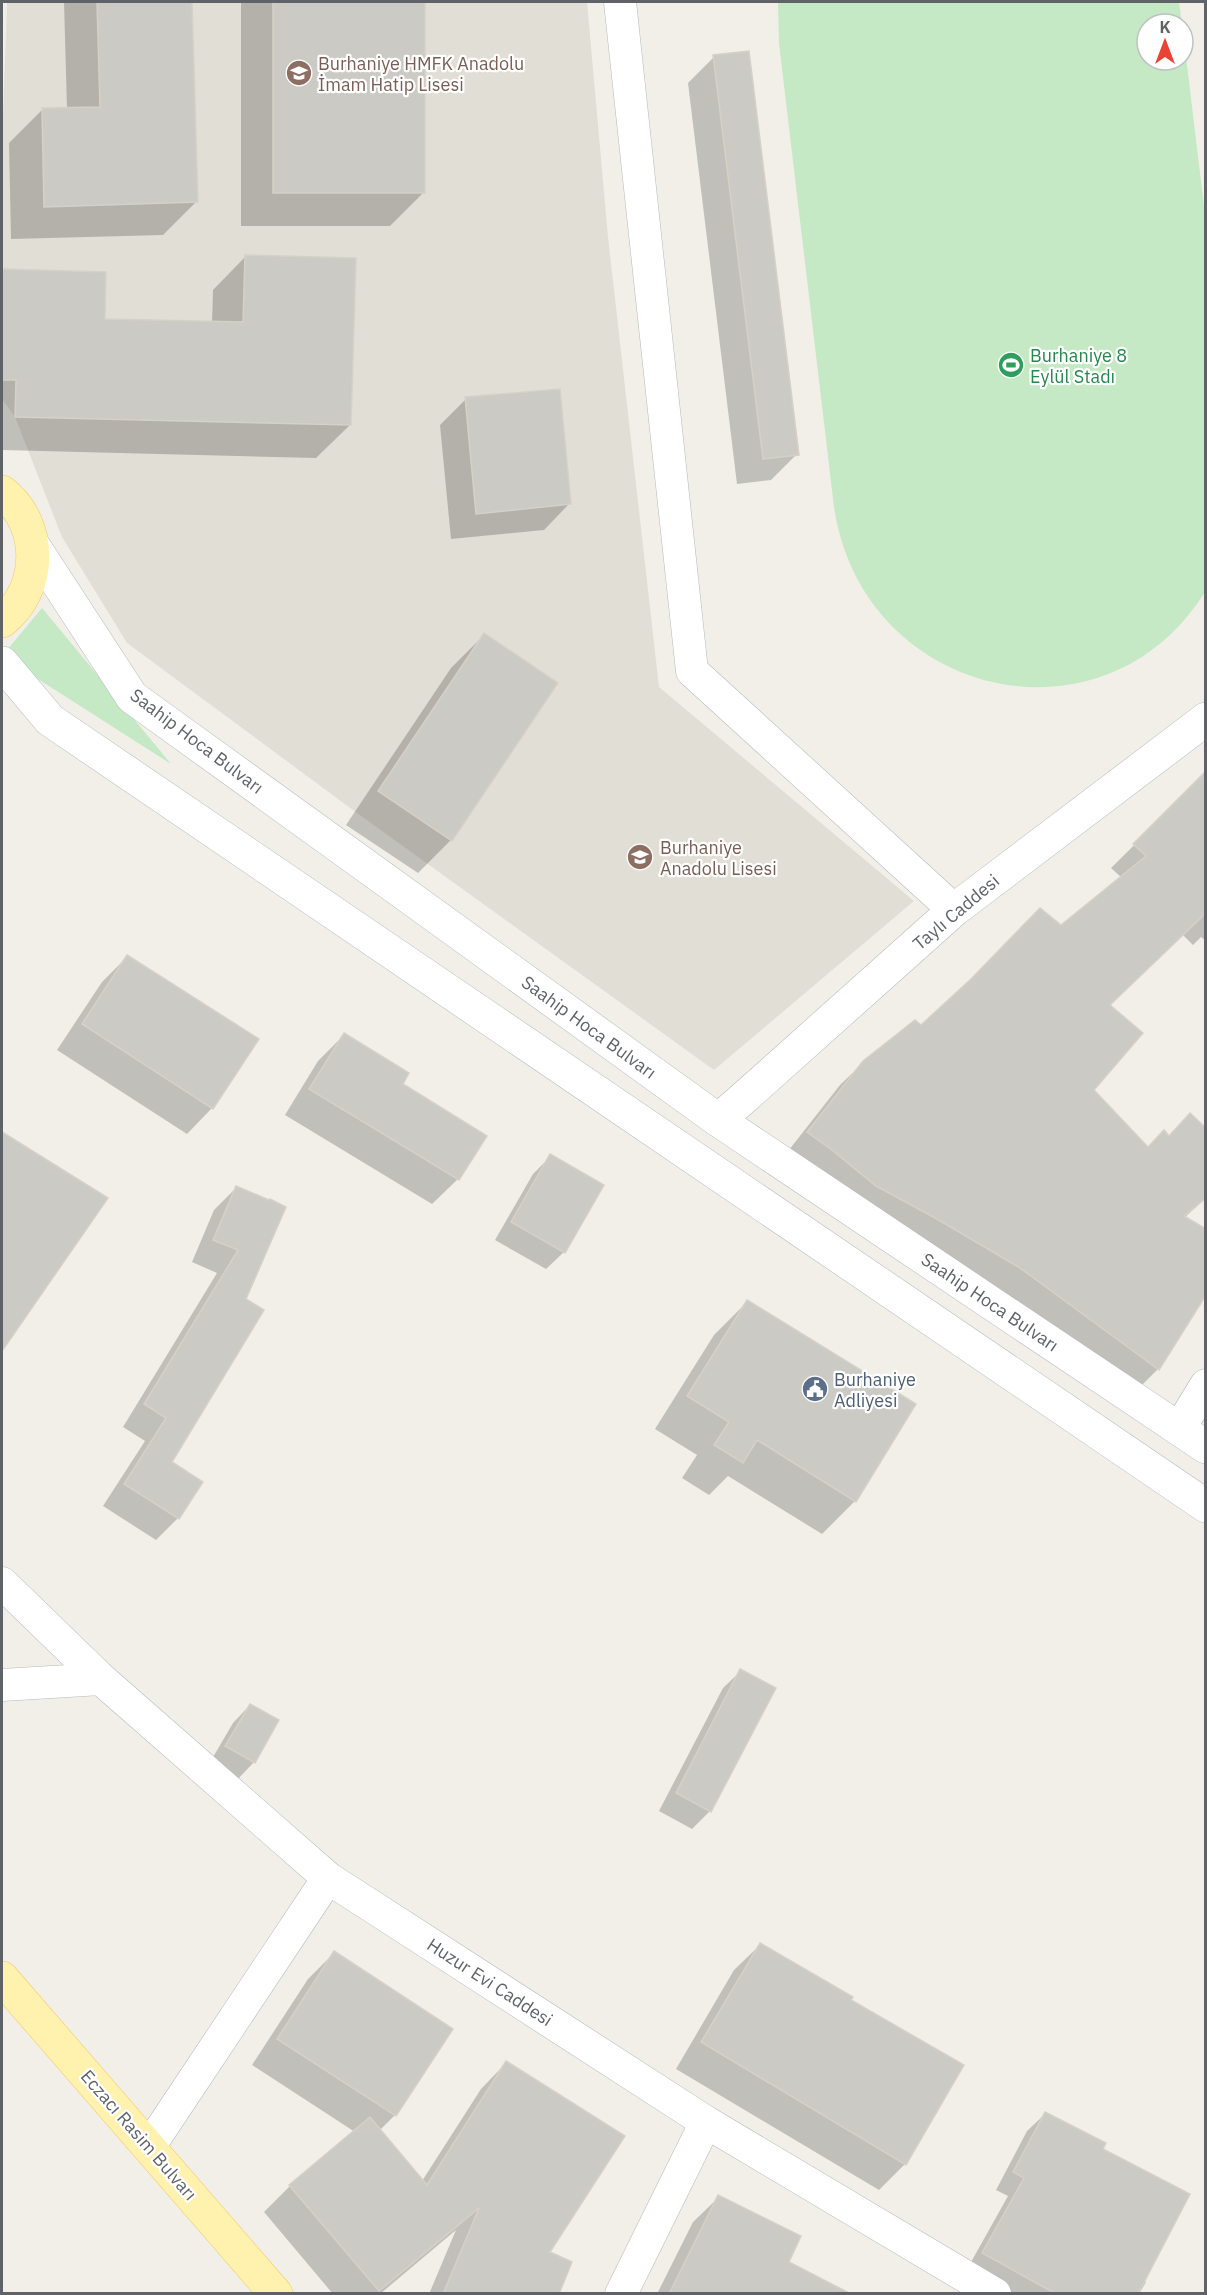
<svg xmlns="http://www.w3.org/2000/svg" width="1207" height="2295" font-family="'IBM Plex Sans',sans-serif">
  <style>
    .education { fill: #e1ded6 }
    .green { fill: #c5e8c5 }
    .shadow { fill: #0003 }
    .building { fill: #cccac5; stroke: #d6d1c6; stroke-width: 1.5 }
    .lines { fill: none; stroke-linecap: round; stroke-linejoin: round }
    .minor-casing { stroke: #b5b8bc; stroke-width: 33 }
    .tertiary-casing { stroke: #b5b8bc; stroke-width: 34 }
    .secondary-casing { stroke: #b6babf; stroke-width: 34 }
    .primary-casing { stroke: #f2c960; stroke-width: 34 }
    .minor { stroke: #fff; stroke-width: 32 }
    .tertiary { stroke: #fff; stroke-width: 33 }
    .secondary { stroke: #fff; stroke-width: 33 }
    .primary { stroke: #fff2af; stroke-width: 33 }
    .labels { text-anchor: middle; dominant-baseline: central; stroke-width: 4.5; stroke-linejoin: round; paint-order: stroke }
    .education-label { font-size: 18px; fill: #785e54; stroke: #fff; text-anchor: start }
    .leisure-label { font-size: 18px; fill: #27864d; stroke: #fff; text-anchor: start }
    .street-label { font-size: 18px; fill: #5f6368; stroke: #fff }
    .service-label { font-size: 18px; fill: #4e5e75; stroke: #fff; text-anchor: start }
  </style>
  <rect width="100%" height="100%" fill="#f1efe8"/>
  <path class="education" d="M 7,2 L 587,2 L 608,237 L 659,687 L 914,901 L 714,1070 L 357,813 L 127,643 L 62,537 L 15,417 L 2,399 L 2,144 Z"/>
  <g class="green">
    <path d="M 778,2 L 1179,2 L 1182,24 L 1147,24 L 1147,60 L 1183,60 L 1183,32 L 1206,223 L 1205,592 C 1103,755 862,697 834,507 L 779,43 Z"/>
    <path d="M 42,608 L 171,764 L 2,656 Z"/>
  </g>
  <g class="shadow">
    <path d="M 64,2 L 191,2 L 196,202 L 163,235 L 11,239 L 9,143 L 42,110 L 67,109 Z"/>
    <path d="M 241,2 L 424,2 L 424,192 L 390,226 L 241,226 Z"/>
    <path d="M 714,57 L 797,454 L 771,480 L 737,484 L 688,83 Z"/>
    <path d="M 246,256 L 350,425 L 316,458 L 2,450 L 2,270 L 104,273 L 103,320 L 212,323 L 213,290 Z"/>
    <path d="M 466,399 L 569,504 L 544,530 L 451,539 L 440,425 Z"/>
    <path d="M 484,635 L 451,840 L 418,873 L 346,825 L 451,668 Z"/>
    <path d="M 1206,774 L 1206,941 L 1201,937 L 1193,945 L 1182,934 L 1108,1006 L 1092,1090 L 1147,1149 L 1206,1198 L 1184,1218 L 1158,1369 L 1135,1392 L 785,1155 L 840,1085 L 864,1062 L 921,1027 L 1061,927 L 1122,878 L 1111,868 Z"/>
    <path d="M 127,957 L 212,1108 L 187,1134 L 57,1050 L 102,982 Z"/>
    <path d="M 344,1035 L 458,1179 L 432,1204 L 285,1115 L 318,1061 Z"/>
    <path d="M 2,1133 L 106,1198 L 2,1349 Z"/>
    <path d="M 551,1156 L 564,1252 L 546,1269 L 495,1240 L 533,1174 Z"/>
    <path d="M 236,1188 L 269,1202 L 170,1462 L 178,1518 L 156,1540 L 103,1506 L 145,1441 L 123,1427 L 217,1273 L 192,1262 L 214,1210 Z"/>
    <path d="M 747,1302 L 855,1501 L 822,1534 L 728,1476 L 709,1495 L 682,1478 L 697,1455 L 655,1429 L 714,1335 Z"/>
    <path d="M 741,1671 L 710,1811 L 692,1829 L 659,1811 L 723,1688 Z"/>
    <path d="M 250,1705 L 254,1762 L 237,1780 L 209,1764 L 233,1723 Z"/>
    <path d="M 760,1945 L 849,2000 L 905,2164 L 879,2190 L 676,2069 L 734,1970 Z"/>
    <path d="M 334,1953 L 395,2115 L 379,2131 L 422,2181 L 481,2089 L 506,2063 L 557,2294 L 429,2294 L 456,2230 L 380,2294 L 333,2294 L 264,2212 L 290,2186 L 355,2132 L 252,2065 L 308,1979 Z"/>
    <path d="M 1045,2114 L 1101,2150 L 1143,2280 L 1146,2282 L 1139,2294 L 1007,2294 L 966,2271 L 1008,2196 L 996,2190 L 1027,2131 Z"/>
    <path d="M 719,2197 L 787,2262 L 848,2294 L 657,2294 L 693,2222 Z"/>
  </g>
  <g class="building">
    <path d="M 97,2 L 192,2 L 198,202 L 44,207 L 42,108 L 100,107 Z"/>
    <rect x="273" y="2" width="152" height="191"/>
    <path d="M 749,51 L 799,455 L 763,459 L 713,55 Z"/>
    <path d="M 245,255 L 356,258 L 351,425 L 15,417 L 16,380 L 2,380 L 2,269 L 106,272 L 105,319 L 243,322 Z"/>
    <path d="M 560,389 L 571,504 L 476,514 L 465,397 Z"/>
    <path d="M 484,633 L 558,683 L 452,841 L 378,791 Z"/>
    <path d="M 1206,771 L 1206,913 L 1110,1005 L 1143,1033 L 1094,1090 L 1148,1147 L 1164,1130 L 1169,1136 L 1190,1113 L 1206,1128 L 1206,1198 L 1184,1216 L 1206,1229 L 1206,1295 L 1159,1370 L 1020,1268 L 937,1219 L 876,1186 L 832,1150 L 807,1132 L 863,1061 L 915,1020 L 921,1025 L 971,979 L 1040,908 L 1061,925 L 1146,856 L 1133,844 Z"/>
    <path d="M 127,955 L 259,1039 L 213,1109 L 82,1024 Z"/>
    <path d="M 344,1033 L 409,1073 L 403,1084 L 487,1136 L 459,1180 L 309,1089 Z"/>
    <path d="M 2,1132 L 108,1198 L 2,1351 Z"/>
    <path d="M 550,1154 L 604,1185 L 565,1253 L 511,1222 Z"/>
    <path d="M 236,1186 L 269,1200 L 270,1199 L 286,1207 L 246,1299 L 264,1310 L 172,1462 L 203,1482 L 179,1519 L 124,1484 L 166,1418 L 144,1404 L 238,1250 L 213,1240 Z"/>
    <path d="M 747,1300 L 916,1404 L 856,1502 L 757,1440 L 743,1463 L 714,1445 L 729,1422 L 687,1396 Z"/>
    <path d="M 740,1669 L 776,1688 L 711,1812 L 676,1793 Z"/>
    <path d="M 250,1704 L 279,1720 L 255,1763 L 225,1746 Z"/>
    <path d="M 760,1943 L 853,1997 L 851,2000 L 964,2065 L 906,2165 L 701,2042 Z"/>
    <path d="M 334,1951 L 453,2029 L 396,2116 L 277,2039 Z"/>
    <path d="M 506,2061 L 625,2136 L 550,2252 L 572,2262 L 559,2294 L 443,2294 L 479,2208 L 379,2291 L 289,2185 L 370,2117 L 427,2185 Z"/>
    <path d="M 1045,2112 L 1106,2143 L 1103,2149 L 1190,2194 L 1138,2294 L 1056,2294 L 982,2253 L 1024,2178 L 1013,2172 Z"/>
    <path d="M 718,2195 L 801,2236 L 789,2262 L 851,2294 L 669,2294 Z"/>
  </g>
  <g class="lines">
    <g class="minor-casing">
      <g id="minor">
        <path d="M 620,2 L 692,671 L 954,910"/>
        <path d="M 1179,1429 L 1206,1385"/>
        <path d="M 2,1583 L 101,1679"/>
        <path d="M 2,1685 L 101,1679 L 328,1878 L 706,2122 L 995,2294"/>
        <path d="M 149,2147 L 328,1878"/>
        <path d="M 621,2294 L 706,2122"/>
      </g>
    </g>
    <g class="tertiary-casing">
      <path id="tertiary" d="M 718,1120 L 738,1103 L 954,910 L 1206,719"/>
    </g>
    <g class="secondary-casing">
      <g id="secondary">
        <path d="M 33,545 L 132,697 L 718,1120 L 1206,1447"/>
        <path d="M 2,663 L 50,720 L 1206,1506"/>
      </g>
    </g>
    <g class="primary-casing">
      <g id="primary">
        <path d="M 2,492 C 43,524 43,589 2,621"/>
        <path d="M 2,1978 L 276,2294"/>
      </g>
    </g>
    <use href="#minor" class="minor"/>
    <use href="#tertiary" class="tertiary"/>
    <use href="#secondary" class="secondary"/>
    <use href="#primary" class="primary"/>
  </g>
  <defs>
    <g id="school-disc" transform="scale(1.35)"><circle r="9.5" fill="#8d6e63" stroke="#fff"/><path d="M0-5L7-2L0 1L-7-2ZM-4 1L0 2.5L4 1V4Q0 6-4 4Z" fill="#fff"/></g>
    <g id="stadium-disc" transform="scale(1.35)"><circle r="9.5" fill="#2e9e5b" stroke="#fff"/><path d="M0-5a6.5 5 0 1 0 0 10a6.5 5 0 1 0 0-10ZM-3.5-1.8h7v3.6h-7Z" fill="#fff"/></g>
    <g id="civic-disc" transform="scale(1.35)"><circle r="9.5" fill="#5c6f8a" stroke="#fff"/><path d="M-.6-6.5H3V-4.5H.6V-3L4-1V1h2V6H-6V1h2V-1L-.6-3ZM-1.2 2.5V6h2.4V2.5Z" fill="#fff"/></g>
  </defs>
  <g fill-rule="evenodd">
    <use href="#school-disc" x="299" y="73"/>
    <use href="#stadium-disc" x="1011" y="365"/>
    <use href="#school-disc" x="640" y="857"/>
    <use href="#civic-disc" x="815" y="1389"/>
  </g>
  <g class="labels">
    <g class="education-label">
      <text x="318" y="63">Burhaniye HMFK Anadolu<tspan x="318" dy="21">İmam Hatip Lisesi</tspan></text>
      <text x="660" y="847">Burhaniye<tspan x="660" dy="21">Anadolu Lisesi</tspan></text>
    </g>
    <g class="leisure-label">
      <text x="1030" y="355">Burhaniye 8<tspan x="1030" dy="21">Eylül Stadı</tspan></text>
    </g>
    <g class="street-label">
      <text transform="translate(197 741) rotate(37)">Saahip Hoca Bulvarı</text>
      <text transform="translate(956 912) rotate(-40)">Taylı Caddesi</text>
      <text transform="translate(589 1027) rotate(36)">Saahip Hoca Bulvarı</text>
      <text transform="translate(990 1302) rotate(34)">Saahip Hoca Bulvarı</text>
      <text transform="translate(490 1982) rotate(33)">Huzur Evi Caddesi</text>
      <text transform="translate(139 2135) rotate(49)">Eczacı Rasim Bulvarı</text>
    </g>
    <g class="service-label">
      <text x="834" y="1379">Burhaniye<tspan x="834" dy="21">Adliyesi</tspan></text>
    </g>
  </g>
  <rect width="1207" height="2295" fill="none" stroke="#5f6368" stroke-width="6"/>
  <g transform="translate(1165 42)"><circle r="28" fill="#ffffff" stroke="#bfc1c3" stroke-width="1.5"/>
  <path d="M0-4.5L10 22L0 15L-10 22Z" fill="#ea4335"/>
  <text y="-9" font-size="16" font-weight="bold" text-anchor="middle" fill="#5f6368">K</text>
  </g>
</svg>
